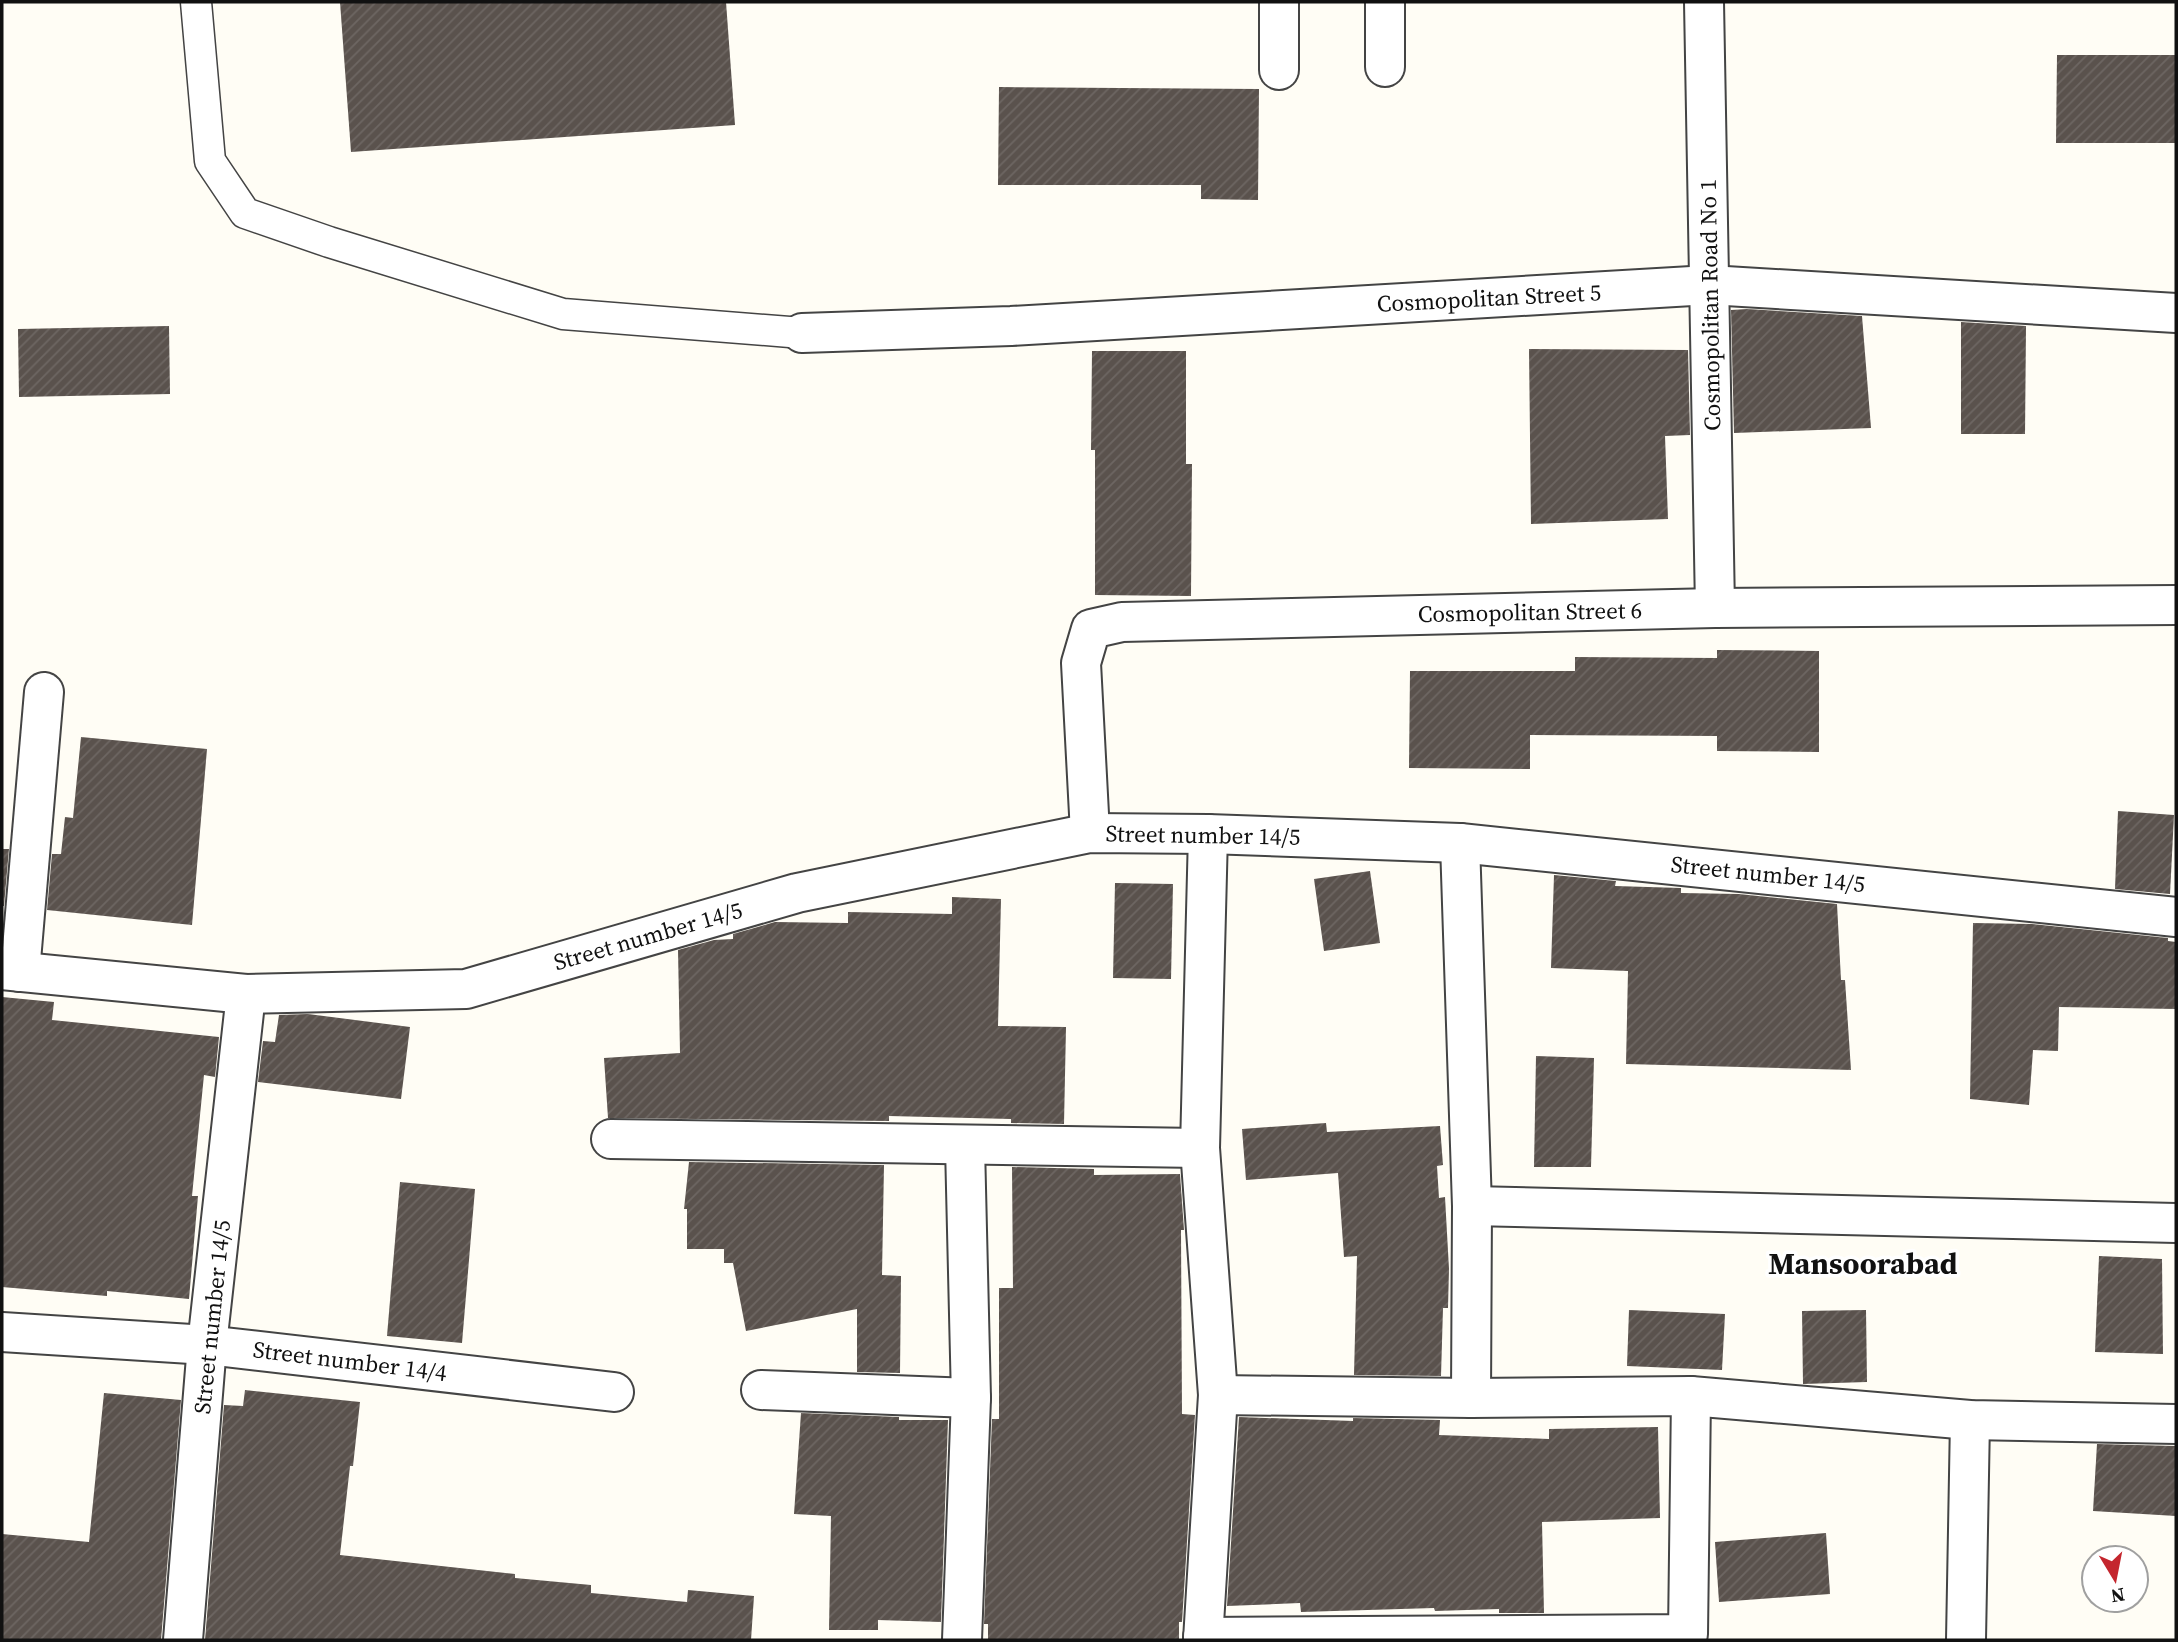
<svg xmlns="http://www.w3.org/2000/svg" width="2178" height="1642" font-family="'Source Serif 4',serif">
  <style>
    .building { fill: url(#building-hatch) }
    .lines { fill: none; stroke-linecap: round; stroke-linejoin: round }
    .service-casing { stroke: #444; stroke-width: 33 }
    .minor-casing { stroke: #444; stroke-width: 42 }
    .service { stroke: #fff; stroke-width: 30 }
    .minor { stroke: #fff; stroke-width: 38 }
    .labels { text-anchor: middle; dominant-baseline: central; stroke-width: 7; stroke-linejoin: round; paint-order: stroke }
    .street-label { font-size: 23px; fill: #111; stroke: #fff }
    .district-label { font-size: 30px; font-weight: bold; fill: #111; stroke: #fff }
  </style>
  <defs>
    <pattern id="building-hatch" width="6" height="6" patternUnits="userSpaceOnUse" patternTransform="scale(1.75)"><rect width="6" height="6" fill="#5a524d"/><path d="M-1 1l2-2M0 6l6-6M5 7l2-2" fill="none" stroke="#6d6662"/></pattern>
  </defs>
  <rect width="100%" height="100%" fill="#fffdf5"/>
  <g class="building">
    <path d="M 340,2 L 726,2 L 735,125 L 351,152 Z"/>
    <path d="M 2057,55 L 2176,55 L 2176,143 L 2056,143 Z"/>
    <path d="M 999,87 L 1259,89 L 1258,200 L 1201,199 L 1201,185 L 998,185 Z"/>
    <path d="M 1747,309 L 1862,316 L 1871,428 L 1734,433 L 1731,310 Z"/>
    <path d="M 1961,322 L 2026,326 L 2025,434 L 1961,434 Z"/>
    <path d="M 169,326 L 170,394 L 19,397 L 18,329 Z"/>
    <path d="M 1529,349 L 1688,350 L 1690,435 L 1665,436 L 1668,519 L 1531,524 Z"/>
    <path d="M 1092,351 L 1186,351 L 1186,464 L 1192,464 L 1191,596 L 1095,595 L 1095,450 L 1091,450 Z"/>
    <path d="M 1717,650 L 1819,651 L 1819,752 L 1717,751 L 1717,736 L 1530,735 L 1530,769 L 1409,768 L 1410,671 L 1575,671 L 1575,657 L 1717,658 Z"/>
    <path d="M 81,737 L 207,749 L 192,925 L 47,910 L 52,854 L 61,854 L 65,817 L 73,818 Z"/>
    <path d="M 2118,811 L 2174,815 L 2170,894 L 2115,889 Z"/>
    <path d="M 2,849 L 9,849 L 4,906 L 2,906 Z"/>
    <path d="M 1370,871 L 1380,943 L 1324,951 L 1314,879 Z"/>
    <path d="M 1554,875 L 1616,881 L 1615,886 L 1681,888 L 1681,893 L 1739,894 L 1837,904 L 1841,980 L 1845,980 L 1851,1070 L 1626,1064 L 1628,971 L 1551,968 Z"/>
    <path d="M 1115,883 L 1173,884 L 1171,979 L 1113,978 Z"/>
    <path d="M 952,897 L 1001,899 L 998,1026 L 1066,1027 L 1064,1124 L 1011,1123 L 1011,1119 L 889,1116 L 889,1121 L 608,1118 L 604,1058 L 680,1053 L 678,950 L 714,940 L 733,939 L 733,934 L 775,922 L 848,923 L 848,912 L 952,914 Z"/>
    <path d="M 1973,923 L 2032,924 L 2168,938 L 2168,941 L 2176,942 L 2176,1009 L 2059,1007 L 2058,1051 L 2033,1050 L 2029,1105 L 1970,1099 Z"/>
    <path d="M 2,997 L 54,1002 L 52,1020 L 219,1037 L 215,1077 L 204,1075 L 192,1196 L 198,1196 L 189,1299 L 107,1291 L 107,1296 L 2,1287 Z"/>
    <path d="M 308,1014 L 410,1027 L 401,1099 L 258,1082 L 263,1041 L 275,1042 L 279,1015 Z"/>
    <path d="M 1536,1056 L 1594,1058 L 1591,1167 L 1534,1167 Z"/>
    <path d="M 1326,1123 L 1327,1132 L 1440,1126 L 1443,1165 L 1437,1166 L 1439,1198 L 1445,1197 L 1449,1269 L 1448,1308 L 1443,1308 L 1441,1376 L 1354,1375 L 1357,1256 L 1344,1257 L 1338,1173 L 1246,1180 L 1242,1129 Z"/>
    <path d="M 689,1162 L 884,1165 L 882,1275 L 901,1276 L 900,1373 L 857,1372 L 857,1309 L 746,1331 L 733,1263 L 724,1263 L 724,1249 L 687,1249 L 687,1209 L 684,1209 Z"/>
    <path d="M 1012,1167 L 1094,1169 L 1094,1175 L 1180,1174 L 1184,1230 L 1181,1230 L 1182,1414 L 1195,1415 L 1182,1622 L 1179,1622 L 1179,1640 L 988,1640 L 988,1624 L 984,1624 L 992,1419 L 999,1419 L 999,1288 L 1013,1288 Z"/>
    <path d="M 400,1182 L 475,1189 L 462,1343 L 387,1336 Z"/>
    <path d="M 2099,1256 L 2162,1259 L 2163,1354 L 2095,1352 Z"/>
    <path d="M 1629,1310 L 1725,1314 L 1722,1370 L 1627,1366 Z"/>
    <path d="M 1866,1310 L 1867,1382 L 1803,1384 L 1802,1311 Z"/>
    <path d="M 245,1390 L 360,1402 L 353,1466 L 350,1466 L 340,1555 L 515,1574 L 515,1578 L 591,1585 L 591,1593 L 687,1602 L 688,1590 L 754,1596 L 751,1640 L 205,1640 L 224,1405 L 243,1406 Z"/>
    <path d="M 104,1393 L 181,1400 L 161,1640 L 2,1640 L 2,1534 L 89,1542 Z"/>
    <path d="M 801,1413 L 899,1417 L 899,1420 L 948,1420 L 941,1622 L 878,1620 L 878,1630 L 829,1630 L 831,1516 L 794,1514 Z"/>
    <path d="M 1239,1417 L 1353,1421 L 1353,1418 L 1440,1420 L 1439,1435 L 1549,1439 L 1549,1429 L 1658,1427 L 1660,1518 L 1542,1522 L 1544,1613 L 1499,1613 L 1499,1609 L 1435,1611 L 1434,1608 L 1301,1612 L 1300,1603 L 1227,1606 Z"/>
    <path d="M 2097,1444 L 2176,1446 L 2176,1516 L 2093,1511 Z"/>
    <path d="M 1826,1533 L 1830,1594 L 1719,1602 L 1715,1542 Z"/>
  </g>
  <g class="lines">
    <g class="service-casing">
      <path id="service" d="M 196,2 L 210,161 L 245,213 L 329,242 L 563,314 L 802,333"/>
    </g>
    <g class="minor-casing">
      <g id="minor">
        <path d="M 1279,2 L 1279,70"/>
        <path d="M 1385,2 L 1385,67"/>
        <path d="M 1704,2 L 1715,608"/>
        <path d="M 802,333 L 1011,326 L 1709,285 L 2176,313"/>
        <path d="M 1090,833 L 1081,663 L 1091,629 L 1122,622 L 1715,608 L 2176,605"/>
        <path d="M 1460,843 L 1472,1206 L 1471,1398"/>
        <path d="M 2,970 L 246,994 L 466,989 L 797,893 L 1090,833 L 1208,834 L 1460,843 L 2176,917"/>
        <path d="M 20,972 L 44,692"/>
        <path d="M 611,1139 L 1200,1148"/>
        <path d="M 1472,1206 L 2176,1223"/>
        <path d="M 2,1332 L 207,1345 L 614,1392"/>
        <path d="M 761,1390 L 971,1398"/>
        <path d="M 1218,1395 L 1471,1398 L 1691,1396 L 1970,1420 L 2176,1424"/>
        <path d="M 1203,1637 L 1688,1634 L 1691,1396"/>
        <path d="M 183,1640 L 207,1345 L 246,994"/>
        <path d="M 962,1640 L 971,1398 L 965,1146"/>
        <path d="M 1203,1640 L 1218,1395 L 1200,1148 L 1208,834"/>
        <path d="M 1966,1640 L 1970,1420"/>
      </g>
    </g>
    <use href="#service" class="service"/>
    <use href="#minor" class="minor"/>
  </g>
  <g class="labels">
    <g class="street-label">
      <text transform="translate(1489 298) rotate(-3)">Cosmopolitan Street 5</text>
      <text transform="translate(1710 305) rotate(-91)">Cosmopolitan Road No 1</text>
      <text transform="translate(1530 612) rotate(-1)">Cosmopolitan Street 6</text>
      <text transform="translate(1203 835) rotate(1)">Street number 14/5</text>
      <text transform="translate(1768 874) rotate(6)">Street number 14/5</text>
      <text transform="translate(648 936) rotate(-16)">Street number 14/5</text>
      <text transform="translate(212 1317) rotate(-84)">Street number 14/5</text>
      <text transform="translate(350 1361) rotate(7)">Street number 14/4</text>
    </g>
    <g class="district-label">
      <text x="1863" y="1263">Mansoorabad</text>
    </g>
  </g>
  <rect width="2178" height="1642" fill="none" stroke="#111111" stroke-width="7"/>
  <g transform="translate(2115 1579) rotate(170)"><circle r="33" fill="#ffffff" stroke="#a0a0a0" stroke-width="2"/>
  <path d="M0-5L12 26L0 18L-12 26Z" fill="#c4262e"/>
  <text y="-10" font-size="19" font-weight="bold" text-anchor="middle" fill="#111111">N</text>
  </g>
</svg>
